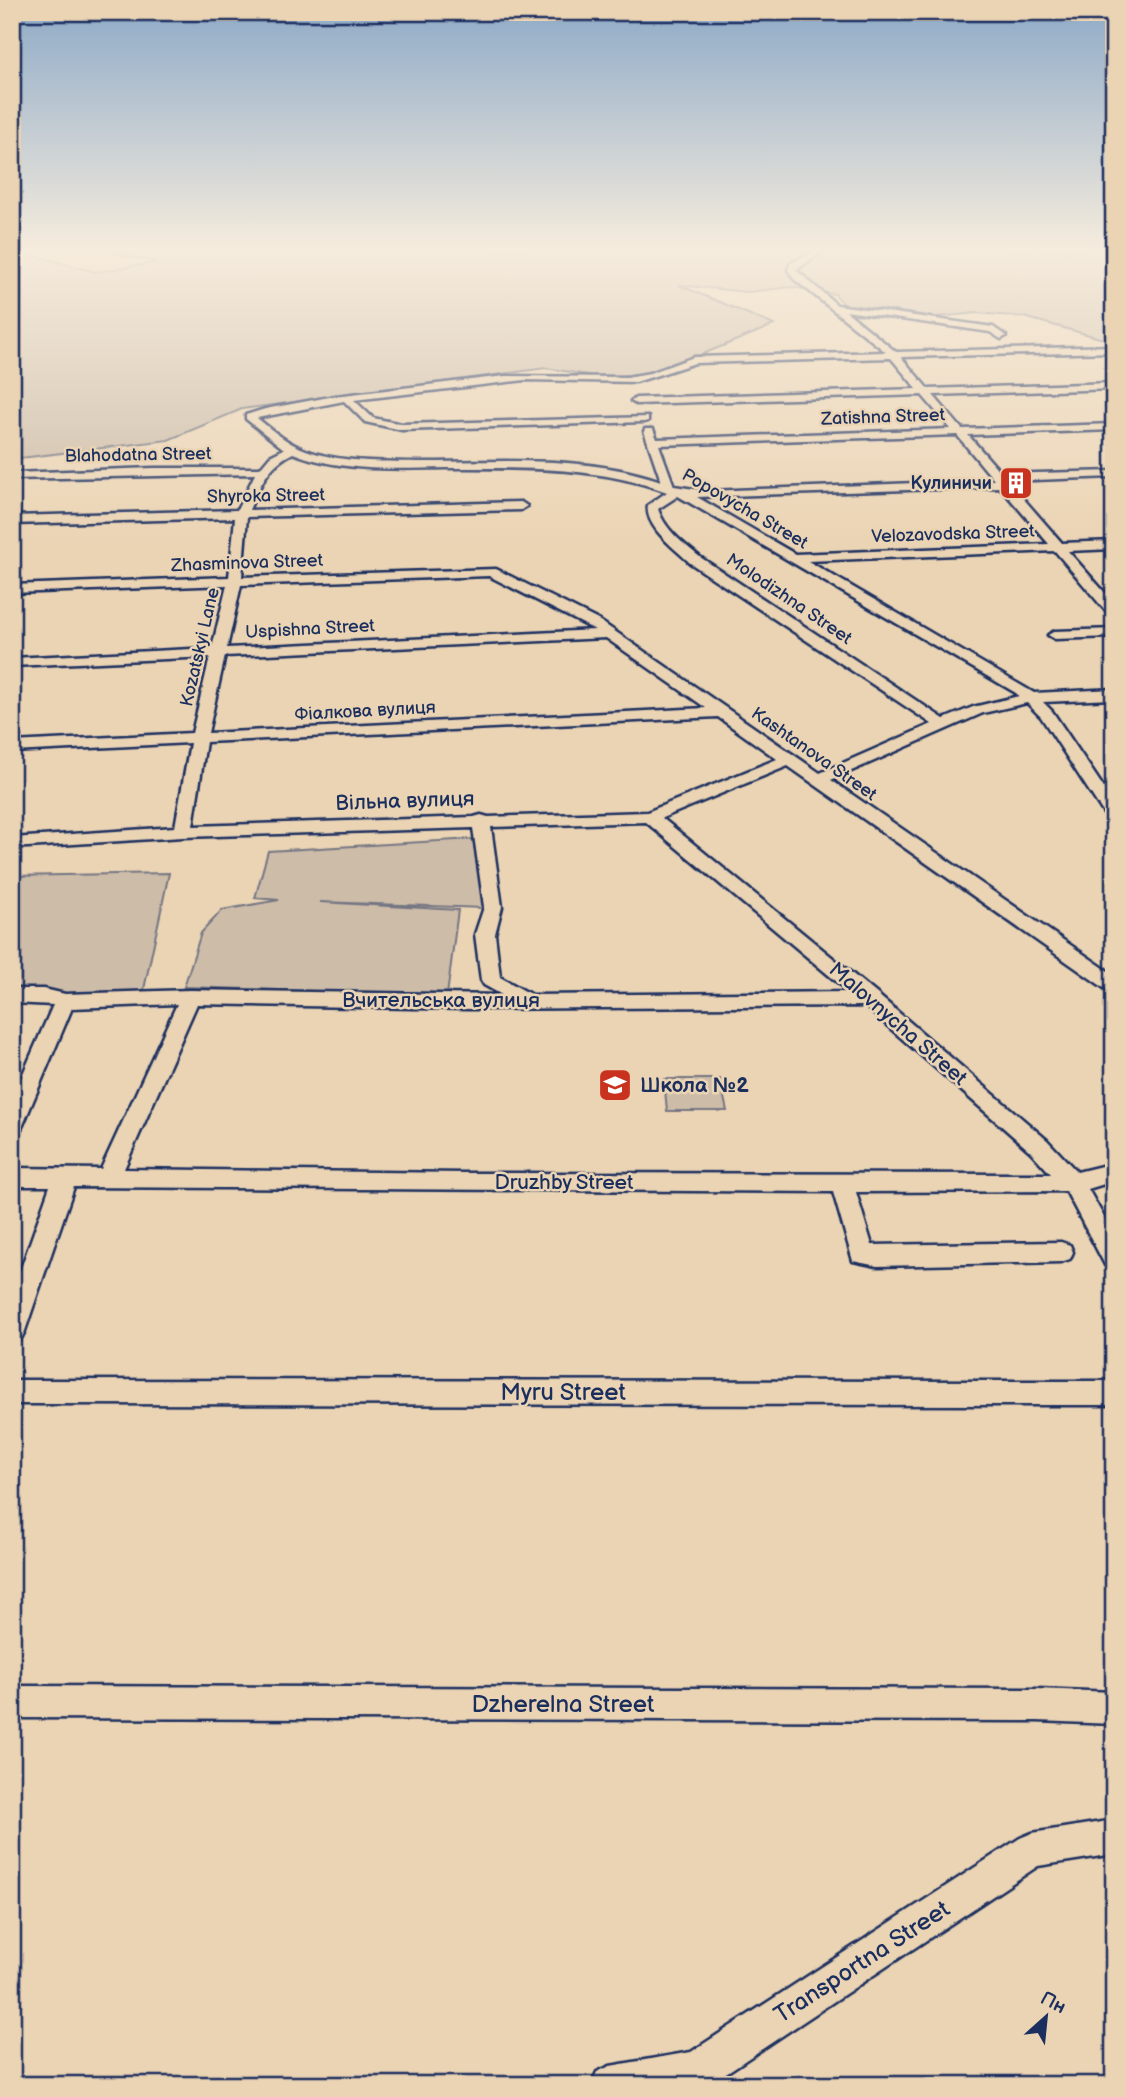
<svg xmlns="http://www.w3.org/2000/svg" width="1126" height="2097" font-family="'Balsamiq Sans',sans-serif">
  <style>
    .green { fill: #cdbca8; stroke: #747683; stroke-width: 2 }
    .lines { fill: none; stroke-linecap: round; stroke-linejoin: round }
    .minor-casing { stroke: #1b2f5e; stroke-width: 5 }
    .minor { fill: #ebd4b4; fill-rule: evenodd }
    .labels { text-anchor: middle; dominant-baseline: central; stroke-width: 5; stroke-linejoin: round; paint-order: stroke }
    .far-street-label { font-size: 18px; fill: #1b2f5e; stroke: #ebd4b4 }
    .far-poi-label { font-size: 18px; font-weight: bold; fill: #1b2f5e; stroke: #ebd4b4; text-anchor: end }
    .street-label { font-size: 21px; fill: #1b2f5e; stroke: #ebd4b4 }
    .poi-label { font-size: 21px; font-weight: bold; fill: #1b2f5e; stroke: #ebd4b4; text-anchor: start }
    .near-street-label { font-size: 24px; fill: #1b2f5e; stroke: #ebd4b4 }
  </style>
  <rect width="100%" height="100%" fill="#ebd4b4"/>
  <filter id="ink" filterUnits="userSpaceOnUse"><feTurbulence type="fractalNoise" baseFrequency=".0143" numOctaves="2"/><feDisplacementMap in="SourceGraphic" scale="14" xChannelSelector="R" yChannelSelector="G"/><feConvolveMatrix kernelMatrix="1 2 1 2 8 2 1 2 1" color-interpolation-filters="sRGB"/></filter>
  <g filter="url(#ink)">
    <g class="green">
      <path d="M 12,250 L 96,272 L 157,262 L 96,250 L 1114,250 L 1114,342 L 1024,317 L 977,313 L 936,317 L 843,304 L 835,294 L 791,287 L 747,292 L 679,285 L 774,325 L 656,373 L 600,377 L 546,368 L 242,409 L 168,440 L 12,459 Z"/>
      <path d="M 473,839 L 484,908 L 320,902 L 458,910 L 447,995 L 184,987 L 201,933 L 222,910 L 279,900 L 255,898 L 268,851 Z"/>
      <path d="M 169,873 L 143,994 L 12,993 L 12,876 Z"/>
      <path d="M 664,1079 L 720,1079 L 727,1111 L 667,1111 Z"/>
    </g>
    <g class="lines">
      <g class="minor-casing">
        <g id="minor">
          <path d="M 815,250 L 824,250 L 796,270 L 837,305 L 993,327 L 1006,336 L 1001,339 L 990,332 L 846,311 L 896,352 L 1114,346 L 1114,352 L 901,357 L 928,389 L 1114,383 L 1114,389 L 933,395 L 962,429 L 1114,424 L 1114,430 L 968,435 L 1002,474 L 1114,471 L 1114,477 L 1008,481 L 1062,543 L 1114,541 L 1114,549 L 1068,551 L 1114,603 L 1114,616 L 1109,615 L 1055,551 L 808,561 L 1034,693 L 1114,689 L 1114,699 L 1043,702 L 1052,711 L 1114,803 L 1114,821 L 1108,820 L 1041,717 L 1027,703 L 983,713 L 831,780 L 1114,975 L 1114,992 L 1107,990 L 788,766 L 662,818 L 877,994 L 1047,1140 L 1077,1172 L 1114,1163 L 1114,1181 L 1088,1189 L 1114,1235 L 1114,1268 L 1105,1265 L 1066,1191 L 856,1192 L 872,1245 L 1061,1242 L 1070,1245 L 1073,1252 L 1070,1259 L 1061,1262 L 877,1266 L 853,1261 L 833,1192 L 74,1187 L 25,1331 L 21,1339 L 12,1342 L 12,1294 L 50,1186 L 12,1186 L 12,1168 L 101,1169 L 177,1004 L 72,1008 L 23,1125 L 20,1131 L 12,1133 L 12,1099 L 53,1005 L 12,1003 L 12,989 L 44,989 L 65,994 L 190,990 L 502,995 L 484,985 L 481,980 L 475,934 L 484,907 L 473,828 L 183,837 L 12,848 L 12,838 L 175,827 L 190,743 L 12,752 L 12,742 L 192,733 L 210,657 L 12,666 L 12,658 L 212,648 L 227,585 L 12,593 L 12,585 L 229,577 L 235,518 L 12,524 L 12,516 L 237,510 L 255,474 L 12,479 L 12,473 L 154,468 L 260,468 L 270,456 L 284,449 L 246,419 L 246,415 L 265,409 L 335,396 L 505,376 L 627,377 L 650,373 L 694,357 L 886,352 L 794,279 L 788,270 L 790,264 ZM 891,358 L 917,389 L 636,398 L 631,401 L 636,404 L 922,395 L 951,429 L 657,439 L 653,429 L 645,429 L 644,431 L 661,481 C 583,454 498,462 417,462 C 381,461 340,463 306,450 C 287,443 273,431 257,418 L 344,401 L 365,422 L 402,430 L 644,422 L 648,421 L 648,417 L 402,424 L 373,418 L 354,400 L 525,380 L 636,382 L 695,363 ZM 957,435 L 994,480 L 708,491 L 674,486 L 659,445 ZM 293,453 C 340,472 396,469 446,468 C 521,468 596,466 667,492 L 648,505 C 644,527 676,549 690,563 L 932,724 L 820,773 L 600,621 L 496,569 L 242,577 L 247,517 L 521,510 L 527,506 L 521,502 L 249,510 C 261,484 267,466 293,453 ZM 1000,487 L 1049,544 L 795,554 L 697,497 ZM 678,496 L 1016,693 L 1019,696 L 973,707 L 944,719 L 700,557 C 683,543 665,530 658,509 ZM 489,576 L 595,630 L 227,648 L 241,585 ZM 606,638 L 706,708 L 208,733 L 225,656 ZM 718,717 L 777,759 L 647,812 L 488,817 L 481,815 L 474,817 L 193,826 L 206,742 ZM 646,822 L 849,992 L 532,995 L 500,977 L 495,934 L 502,907 L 491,827 ZM 197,1004 L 469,1009 L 865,1006 L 1031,1152 L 1051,1174 L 465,1173 L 124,1169 Z"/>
          <path d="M 1114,629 L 1114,637 L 1055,639 L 1048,635 L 1055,631 Z"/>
          <path d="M 12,1380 L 1114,1381 L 1114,1405 L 12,1404 Z"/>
          <path d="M 12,1686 L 1037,1689 L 1114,1692 L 1114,1724 L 1037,1721 L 12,1718 Z"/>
          <path d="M 1114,1820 L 1114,1854 L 1038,1866 L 711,2083 L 591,2085 L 597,2072 L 610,2066 L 691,2052 L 1020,1838 L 1032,1833 Z"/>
        </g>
      </g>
      <use href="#minor" class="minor"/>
    </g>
  </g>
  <linearGradient id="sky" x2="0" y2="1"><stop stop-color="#8daac7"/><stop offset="0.46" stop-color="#f6ecdd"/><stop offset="1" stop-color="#f6ecdd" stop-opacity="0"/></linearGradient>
  <rect width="1126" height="543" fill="url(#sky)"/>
  <defs>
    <g id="building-square" transform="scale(1.75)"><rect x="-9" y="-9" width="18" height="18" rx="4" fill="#c8321e" stroke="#ebd4b4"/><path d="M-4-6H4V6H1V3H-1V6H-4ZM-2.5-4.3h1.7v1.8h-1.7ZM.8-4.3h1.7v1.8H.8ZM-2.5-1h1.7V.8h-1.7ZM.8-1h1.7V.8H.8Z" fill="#fff"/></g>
    <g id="school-square" transform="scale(1.75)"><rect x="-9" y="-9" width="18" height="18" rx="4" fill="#c8321e" stroke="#ebd4b4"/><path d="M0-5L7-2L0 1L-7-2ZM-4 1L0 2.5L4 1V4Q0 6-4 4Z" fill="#fff"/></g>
  </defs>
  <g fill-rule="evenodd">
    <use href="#building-square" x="1016" y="483"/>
    <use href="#school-square" x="615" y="1085"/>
  </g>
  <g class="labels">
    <g class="far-street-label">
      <text transform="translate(883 417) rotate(-2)">Zatishna Street</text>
      <text transform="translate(138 455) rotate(-1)">Blahodatna Street</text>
      <text transform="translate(266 496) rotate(-1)">Shyroka Street</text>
      <text transform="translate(745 509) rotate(30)">Popovycha Street</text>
      <text transform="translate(953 534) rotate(-2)">Velozavodska Street</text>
      <text transform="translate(247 563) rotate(-2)">Zhasminova Street</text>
      <text transform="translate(789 599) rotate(34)">Molodizhna Street</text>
      <text transform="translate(310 629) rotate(-3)">Uspishna Street</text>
      <text transform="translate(200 647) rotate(-77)">Kozatskyi Lane</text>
      <text transform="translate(365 711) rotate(-3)">Фіалкова вулиця</text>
      <text transform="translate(814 754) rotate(35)">Kashtanova Street</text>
    </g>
    <g class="far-poi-label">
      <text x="992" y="483">Кулиничи</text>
    </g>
    <g class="street-label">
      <text transform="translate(405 801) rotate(-2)">Вільна вулиця</text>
      <text x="441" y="1000">Вчительська вулиця</text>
      <text transform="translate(898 1024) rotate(41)">Malovnycha Street</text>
      <text x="564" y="1182">Druzhby Street</text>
    </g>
    <g class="poi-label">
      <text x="640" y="1085">Школа №2</text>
    </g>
    <g class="near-street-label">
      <text x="563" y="1392">Myru Street</text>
      <text x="563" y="1704">Dzherelna Street</text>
      <text transform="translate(862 1962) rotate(-33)">Transportna Street</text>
    </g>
  </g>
  <rect width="1126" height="2097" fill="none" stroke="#ebd4b4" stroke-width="42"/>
  <rect x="21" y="21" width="1084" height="2055" fill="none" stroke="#1b2f5e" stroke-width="2.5" filter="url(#ink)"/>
  <g transform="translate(1046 2017) rotate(27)" stroke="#ebd4b4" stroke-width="5" paint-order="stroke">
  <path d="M0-5L12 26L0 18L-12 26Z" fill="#1b2f5e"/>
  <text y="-10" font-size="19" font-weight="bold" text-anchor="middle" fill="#1b2f5e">Пн</text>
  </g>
</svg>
